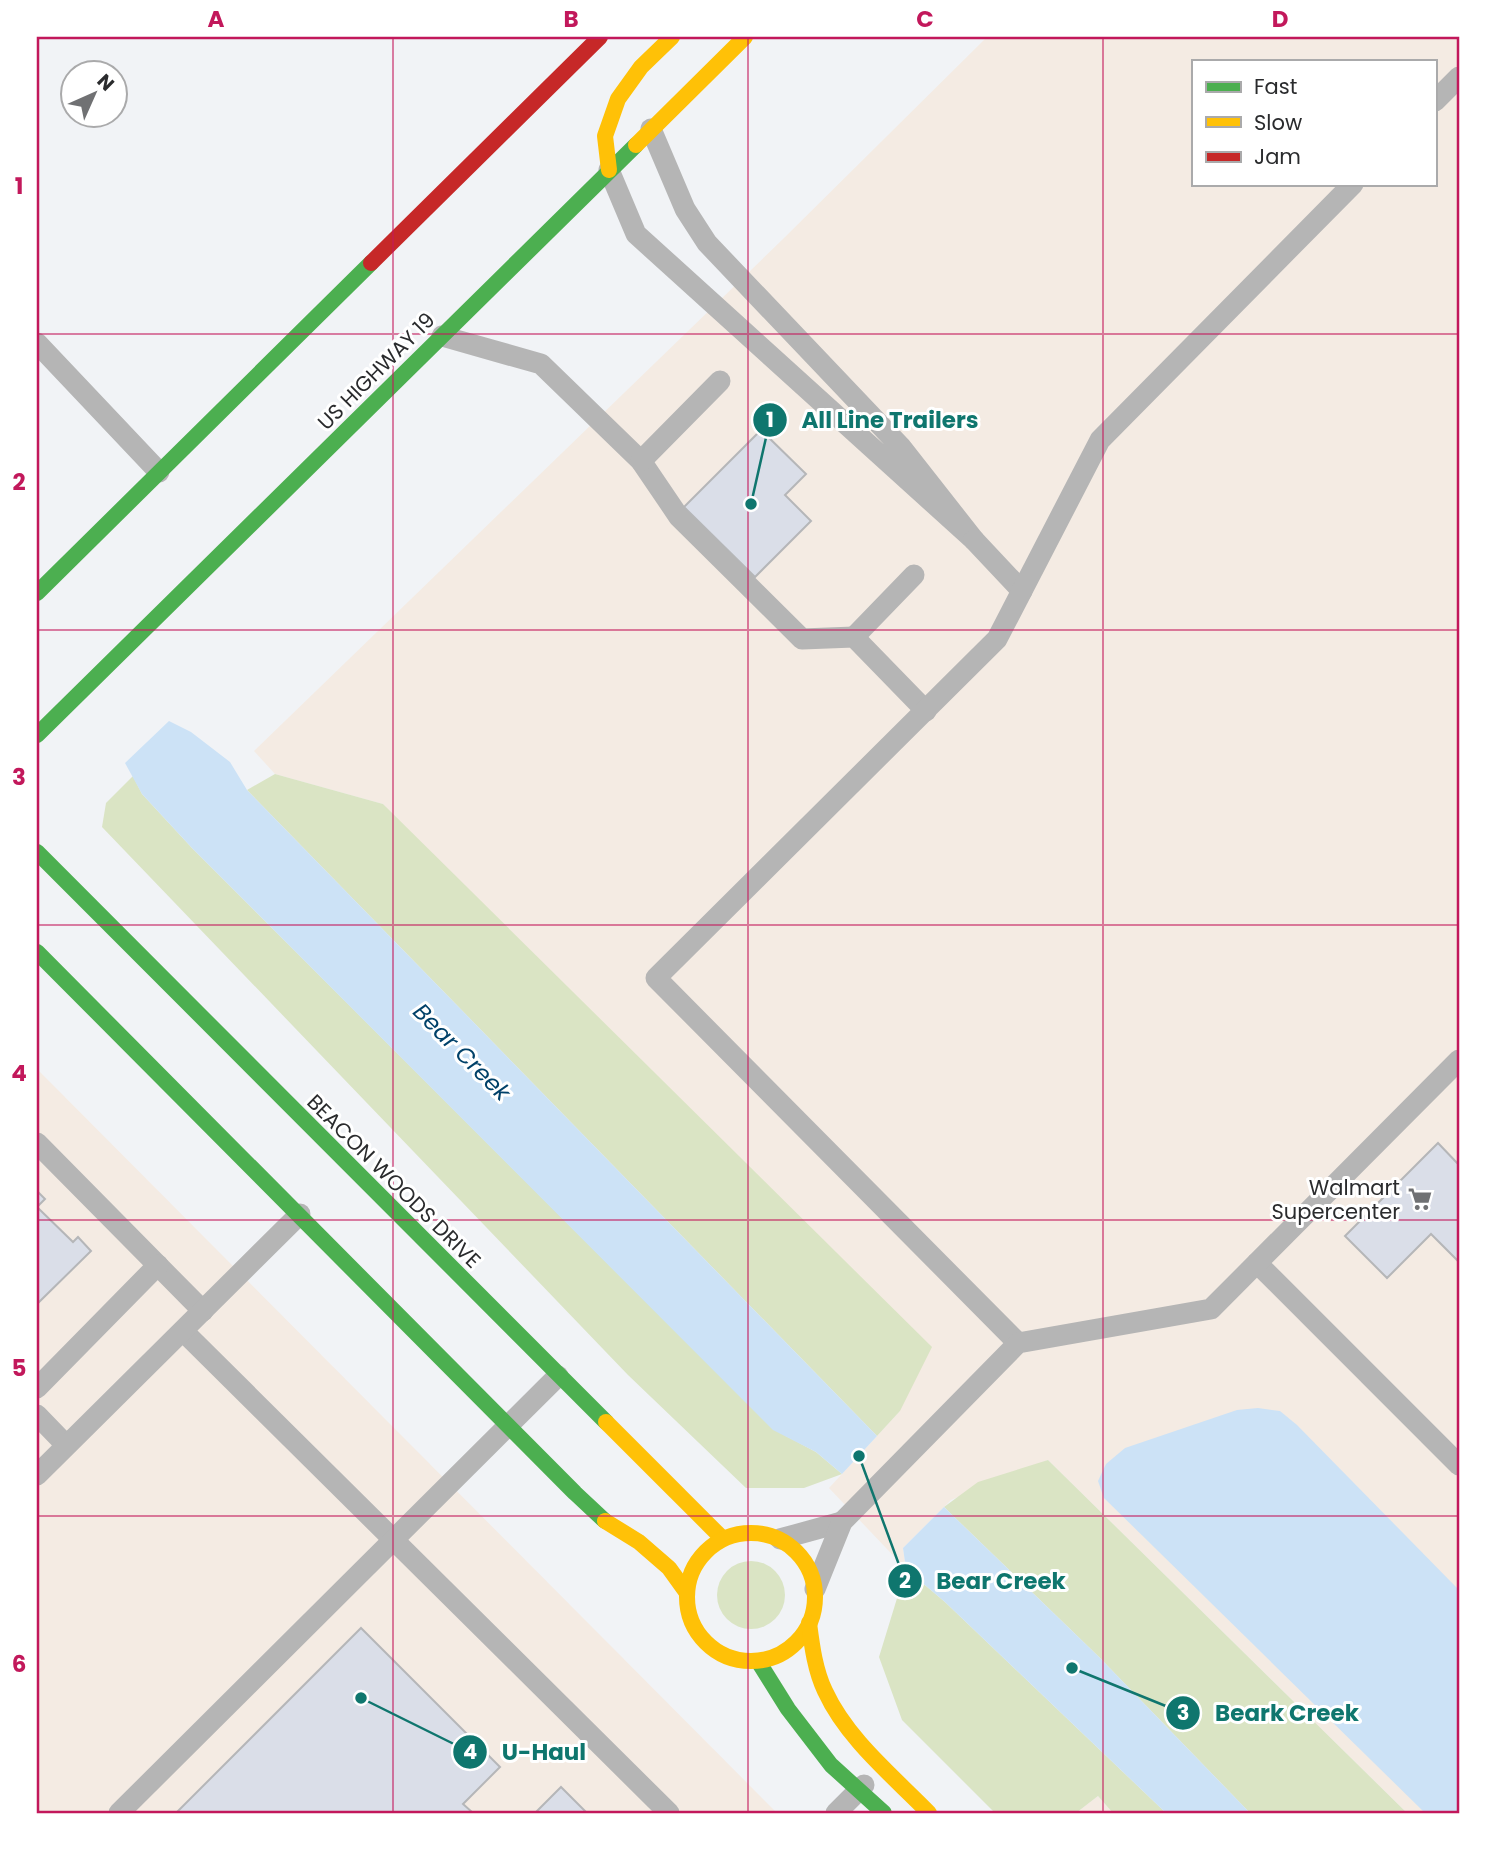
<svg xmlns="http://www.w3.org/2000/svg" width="1496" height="1850" font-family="Poppins,sans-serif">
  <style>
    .commercial { fill: #f4ebe3; fill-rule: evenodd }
    .green { fill: #dae4c4 }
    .water { fill: #cce2f6 }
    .building { fill: #dadee8; stroke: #b5b6b8; stroke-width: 2 }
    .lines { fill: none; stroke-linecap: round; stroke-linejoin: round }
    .lane { stroke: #b5b5b5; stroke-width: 21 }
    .fast { stroke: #4caf50; stroke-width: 16 }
    .slow { stroke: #ffc107; stroke-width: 16 }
    .jam { stroke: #c62828; stroke-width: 16 }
    .grid { fill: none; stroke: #c2185b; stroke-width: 2; stroke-opacity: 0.55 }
    .labels { text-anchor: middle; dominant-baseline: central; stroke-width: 6; stroke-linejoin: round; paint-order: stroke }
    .street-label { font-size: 21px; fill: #2a2b2d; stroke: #fff }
    .poi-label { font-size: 21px; fill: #2a2b2d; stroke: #fff; text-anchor: end }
    .water-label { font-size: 23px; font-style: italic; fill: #004169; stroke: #fff }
    .leader { fill: none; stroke: #0f766e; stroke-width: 2.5 }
    .callout-dot { fill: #0f766e; stroke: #fff; stroke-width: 2.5 }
    .mark-label { font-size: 21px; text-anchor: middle; font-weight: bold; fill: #fff }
    .callout-label { font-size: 23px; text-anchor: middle; font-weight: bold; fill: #0f766e; stroke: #fff; stroke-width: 6; stroke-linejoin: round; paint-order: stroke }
    .neatline { fill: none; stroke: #c2185b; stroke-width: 2.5 }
    .grid-label { font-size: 23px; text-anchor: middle; font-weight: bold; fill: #c2185b }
  </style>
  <rect width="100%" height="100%" fill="#f1f3f6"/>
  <g class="commercial">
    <path d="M 987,37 L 1459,37 L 1459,1813 L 1407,1813 L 1048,1460 L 951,1500 L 903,1548 L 906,1569 L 829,1488 L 900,1411 L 383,804 L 275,774 L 254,751 L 782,240 ZM 1193,61 L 1435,61 L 1435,184 L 1193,184 Z"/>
    <path d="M 37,1069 L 777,1813 L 37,1813 Z"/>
    <path d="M 1098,1796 L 1113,1813 L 1076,1813 Z"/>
  </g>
  <g class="green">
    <path d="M 275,774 L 383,804 L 932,1347 L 900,1411 L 877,1436 L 247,790 Z"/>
    <path d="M 133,776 L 142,794 L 192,848 L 773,1429 L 816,1452 L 842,1474 L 804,1488 L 746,1488 L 628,1375 L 102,827 L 106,803 Z"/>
    <path d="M 1048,1460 L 1407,1813 L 1250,1813 L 1099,1657 L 944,1507 L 978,1482 Z"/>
    <circle cx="751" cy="1595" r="34"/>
    <path d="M 906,1569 L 945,1602 L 1166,1813 L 1113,1813 L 1098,1796 L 1076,1813 L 995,1813 L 902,1720 L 879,1657 Z"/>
  </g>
  <g class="water">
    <path d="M 169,721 L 191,732 L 230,762 L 247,790 L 877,1436 L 842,1474 L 816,1452 L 773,1430 L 192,848 L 142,794 L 125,763 Z"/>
    <path d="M 1258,1408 L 1280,1411 L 1297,1425 L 1459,1590 L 1459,1813 L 1425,1813 L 1104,1498 L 1098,1481 L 1106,1464 L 1125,1448 L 1237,1410 Z"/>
    <path d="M 944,1507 L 1099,1657 L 1250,1813 L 1166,1813 L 945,1602 L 906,1569 L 903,1548 Z"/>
  </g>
  <g class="building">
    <path d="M 761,430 L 806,474 L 785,495 L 811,521 L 755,577 L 684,507 Z"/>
    <path d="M 1438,1143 L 1459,1165 L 1459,1262 L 1431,1234 L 1387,1278 L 1345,1236 Z"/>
    <path d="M 37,1191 L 45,1199 L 37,1207 L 73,1242 L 78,1237 L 91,1251 L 37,1304 Z"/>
    <path d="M 361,1628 L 500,1767 L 463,1804 L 473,1813 L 176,1813 Z"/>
    <path d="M 561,1787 L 587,1813 L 535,1813 Z"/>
  </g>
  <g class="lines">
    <g class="lane">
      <path d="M 1435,101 L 1459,77"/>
      <path d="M 609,170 L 636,234 L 974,540 L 901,447 L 707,243 L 685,209 L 651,129"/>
      <path d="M 442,336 L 541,364 L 641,461 L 679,517 L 802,639 L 854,637 L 926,711"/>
      <path d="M 37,343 L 159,472"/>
      <path d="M 641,461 L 720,381"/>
      <path d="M 974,540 L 1022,591"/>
      <path d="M 854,637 L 914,575"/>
      <path d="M 37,1143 L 203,1311"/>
      <path d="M 1257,1263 L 1459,1465"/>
      <path d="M 183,1331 L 669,1813"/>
      <path d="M 1018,1343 L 656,978 L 997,639 L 1100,440 L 1353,184"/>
      <path d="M 37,1388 L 158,1265"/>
      <path d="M 37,1415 L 66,1445"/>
      <path d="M 37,1475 L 300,1214"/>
      <path d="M 780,1539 L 842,1522"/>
      <path d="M 815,1589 L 842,1522 L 1018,1343 L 1211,1309 L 1459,1060"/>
      <path d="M 119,1813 L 558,1376"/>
      <path d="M 836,1813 L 864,1785"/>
    </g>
    <g class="fast">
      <path d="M 37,593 L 371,263"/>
      <path d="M 37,735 L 636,145"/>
      <path d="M 37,852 L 606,1422"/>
      <path d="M 37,952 L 575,1493 L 605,1521"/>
      <path d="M 758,1661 L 788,1709 L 831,1765 L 884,1813"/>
    </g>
    <g class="slow">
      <path d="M 636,145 L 745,37"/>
      <path d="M 609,170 L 605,136 L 618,99 L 641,67 L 672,37"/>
      <path d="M 606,1422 L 722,1538"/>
      <path d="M 605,1521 L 639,1542 L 669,1568 L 687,1593"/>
      <circle cx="751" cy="1597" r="64"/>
      <path d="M 809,1623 C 812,1646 815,1670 825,1691 C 847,1739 893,1776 929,1813"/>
    </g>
    <path class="jam" d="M 371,263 L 600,37"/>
  </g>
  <path class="grid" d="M 393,37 L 393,1813M 748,37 L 748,1813M 1103,37 L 1103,1813M 37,334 L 1459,334M 37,630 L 1459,630M 37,925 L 1459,925M 37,1220 L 1459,1220M 37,1516 L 1459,1516"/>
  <defs>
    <g id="supermarket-bare" transform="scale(1.89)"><path d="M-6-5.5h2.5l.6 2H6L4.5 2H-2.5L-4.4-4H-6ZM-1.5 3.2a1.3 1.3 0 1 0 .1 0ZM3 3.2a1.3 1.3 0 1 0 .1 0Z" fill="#707173" stroke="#fff" stroke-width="2.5" paint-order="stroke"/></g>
  </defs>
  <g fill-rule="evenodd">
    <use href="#supermarket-bare" x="1420" y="1199"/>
  </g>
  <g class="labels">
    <g class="street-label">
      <text transform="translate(376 371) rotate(-45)">US HIGHWAY 19</text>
      <text transform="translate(394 1181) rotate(45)">BEACON WOODS DRIVE</text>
    </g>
    <g class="poi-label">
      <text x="1400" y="1187">Walmart<tspan x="1400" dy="24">Supercenter</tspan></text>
    </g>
    <g class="water-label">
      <text transform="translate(462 1052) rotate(45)">Bear Creek</text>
    </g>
  </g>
  <path class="leader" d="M751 504L770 420M859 1456L905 1581M1072 1668L1183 1713M361 1698L470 1752"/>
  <g class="callout-dot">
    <circle cx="751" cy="504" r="7"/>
    <circle cx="859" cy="1456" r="7"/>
    <circle cx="1072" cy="1668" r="7"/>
    <circle cx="361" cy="1698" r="7"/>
    <circle cx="770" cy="420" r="18"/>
    <circle cx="905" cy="1581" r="18"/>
    <circle cx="1183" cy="1713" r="18"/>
    <circle cx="470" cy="1752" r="18"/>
  </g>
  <g class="mark-label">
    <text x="770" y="427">1</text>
    <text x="905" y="1588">2</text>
    <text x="1183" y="1720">3</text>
    <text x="470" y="1759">4</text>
  </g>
  <g class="callout-label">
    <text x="890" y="428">All Line Trailers</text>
    <text x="1001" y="1589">Bear Creek</text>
    <text x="1287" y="1721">Beark Creek</text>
    <text x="544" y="1760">U-Haul</text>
  </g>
  <rect width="1496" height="1850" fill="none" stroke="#ffffff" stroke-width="77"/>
  <rect x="1192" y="60" width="245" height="126" fill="#ffffff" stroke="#aaaaab" stroke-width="2"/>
  <rect x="1206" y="82" width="35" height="10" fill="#4caf50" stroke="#aaaaab" stroke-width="2"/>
  <text x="1254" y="94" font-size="21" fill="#2a2b2d">Fast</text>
  <rect x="1206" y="117" width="35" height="10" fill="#ffc107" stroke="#aaaaab" stroke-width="2"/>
  <text x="1254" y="130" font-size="21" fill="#2a2b2d">Slow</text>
  <rect x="1206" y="152" width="35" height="10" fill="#c62828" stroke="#aaaaab" stroke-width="2"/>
  <text x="1254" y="164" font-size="21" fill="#2a2b2d">Jam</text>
  <g transform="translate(94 94) rotate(45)"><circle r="33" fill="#ffffff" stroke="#aaaaab" stroke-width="2"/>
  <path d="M0-5L12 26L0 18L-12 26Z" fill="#707173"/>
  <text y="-10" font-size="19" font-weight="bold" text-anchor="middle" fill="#2a2b2d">N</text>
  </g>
  <rect x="38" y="38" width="1420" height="1774" class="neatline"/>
  <g class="grid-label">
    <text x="216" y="27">A</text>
    <text x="571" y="27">B</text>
    <text x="925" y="27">C</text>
    <text x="1280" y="27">D</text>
    <text x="19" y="194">1</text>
    <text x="19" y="490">2</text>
    <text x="19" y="785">3</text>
    <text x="19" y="1081">4</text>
    <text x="19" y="1376">5</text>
    <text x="19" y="1672">6</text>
  </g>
</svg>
